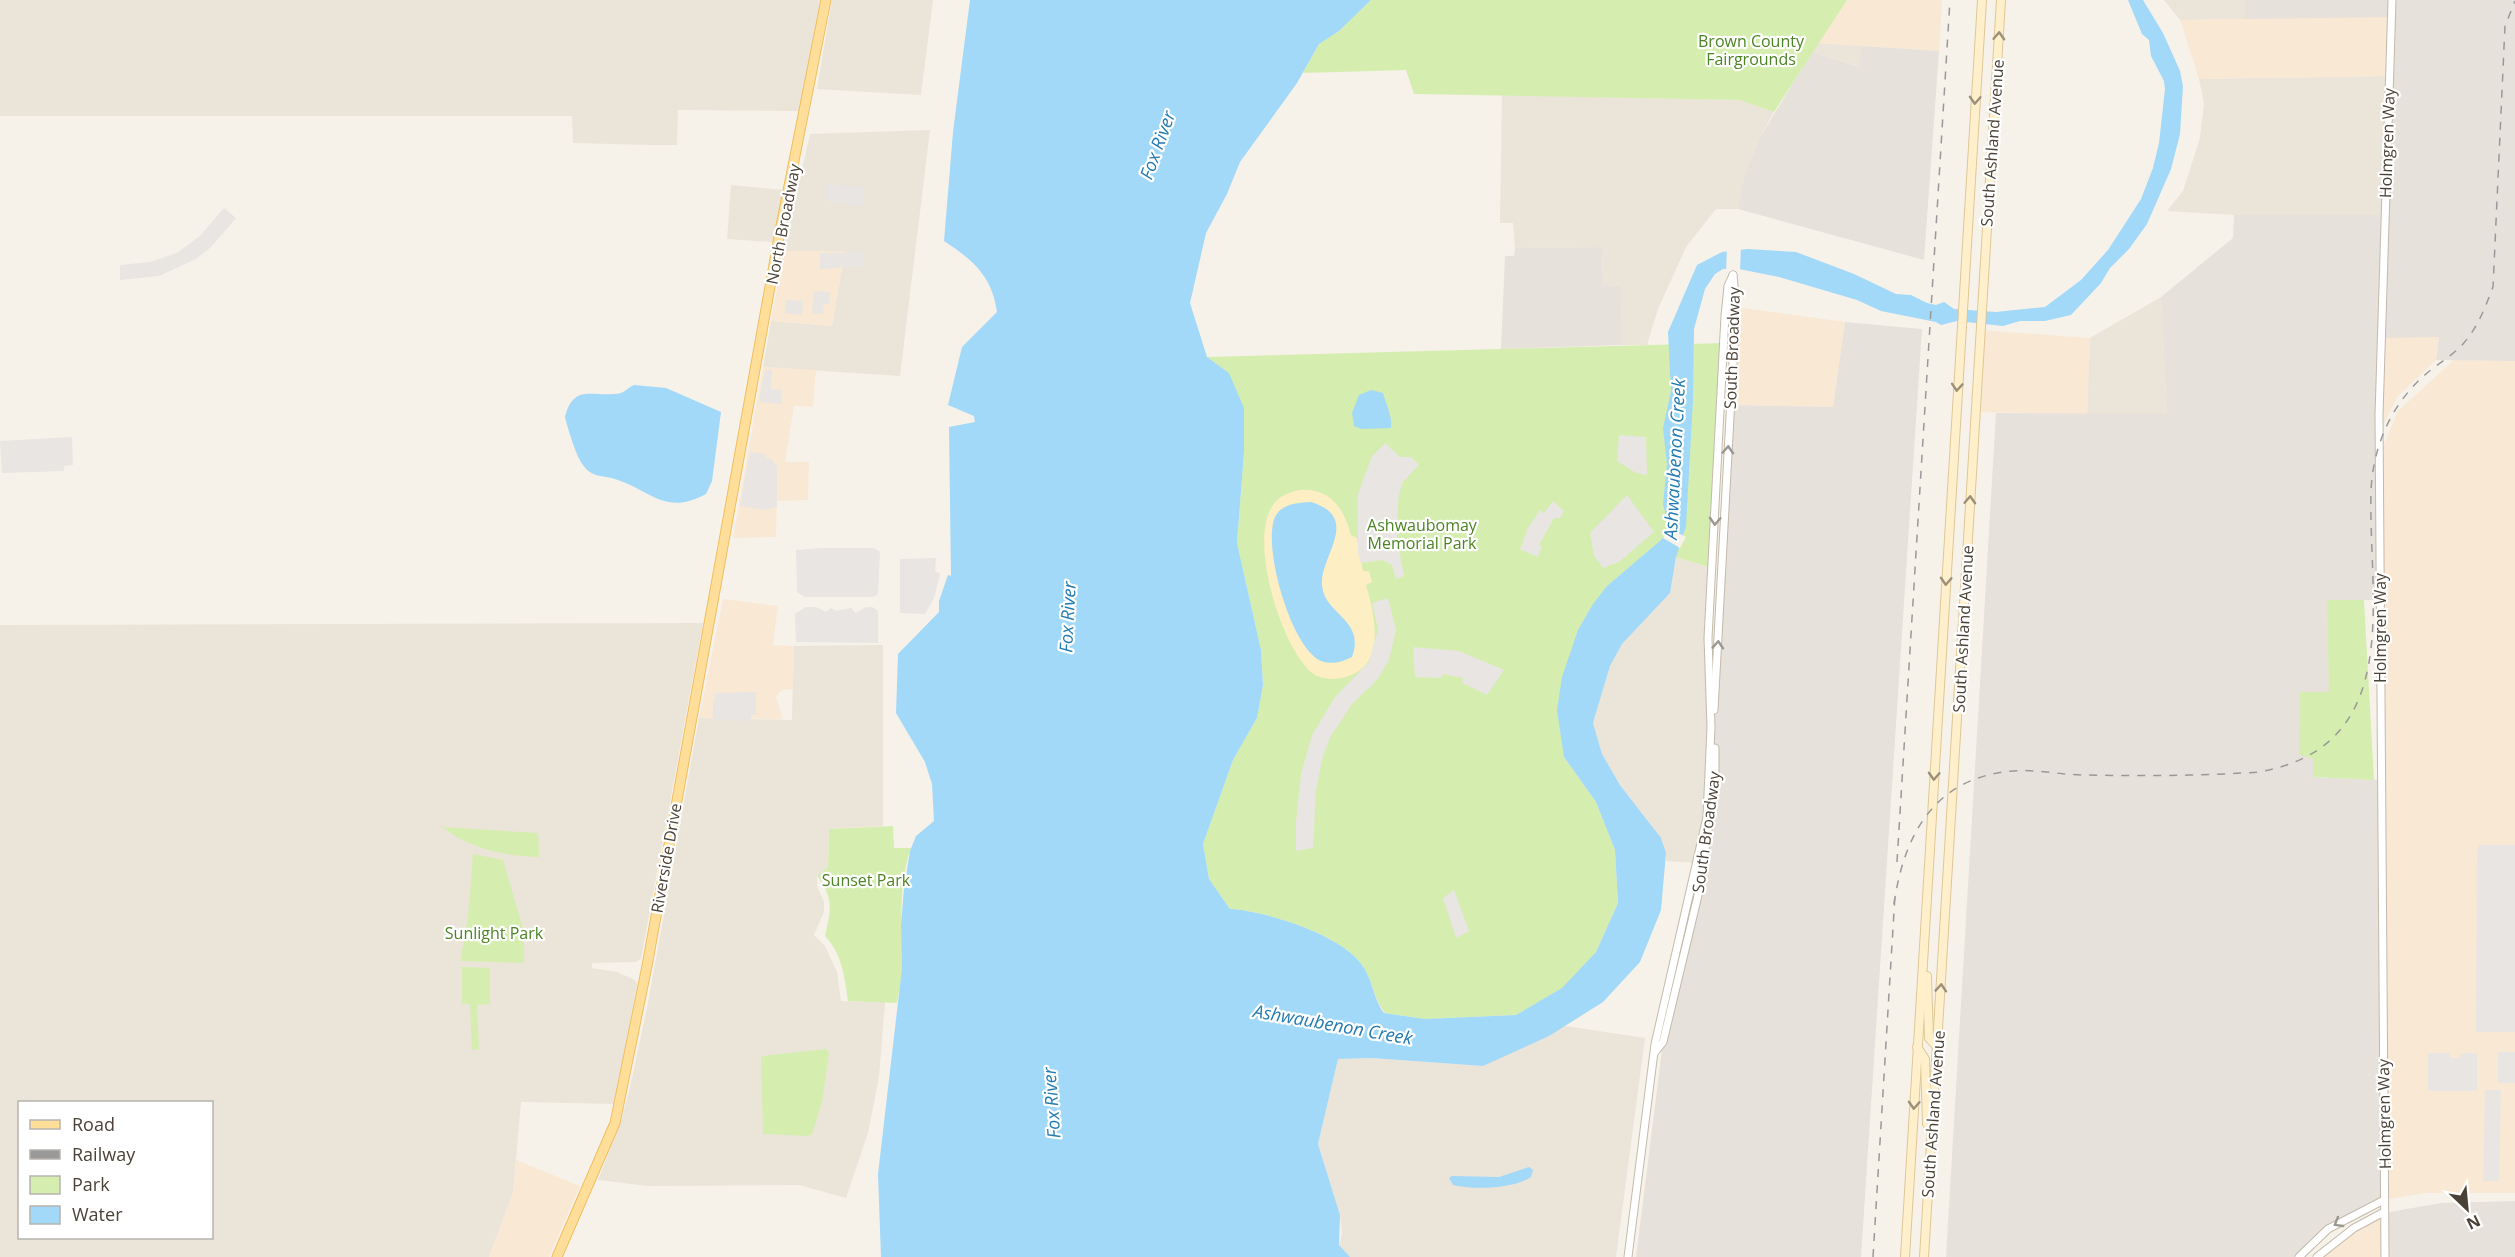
<svg xmlns="http://www.w3.org/2000/svg" width="2515" height="1257" font-family="'Open Sans',sans-serif">
  <style>
    .residential { fill: #ebe4d8; fill-rule: evenodd }
    .commercial { fill: #f9e8d4 }
    .industrial { fill: #e6e1db }
    .green { fill: #d5eeaf }
    .sand { fill: #fdeec4 }
    .parking { fill: #e8e5e2 }
    .water { fill: #a2d8f8 }
    .pier { fill: #f6f2ea }
    .lines { fill: none; stroke-linecap: round; stroke-linejoin: round }
    .tertiary-casing { stroke: #c3baab; stroke-width: 9 }
    .secondary-casing { stroke: #dec798; stroke-width: 10 }
    .primary-casing { stroke: #f0be5f; stroke-width: 11 }
    .tertiary { stroke: #fff; stroke-width: 7 }
    .secondary { stroke: #fff0cb; stroke-width: 8 }
    .primary { stroke: #ffde9a; stroke-width: 9 }
    .rail { stroke: #999; stroke-width: 1.5; stroke-dasharray: 8 8; stroke-linecap: butt }
    .oneway { stroke: #9c907a }
    .oneway2 { stroke: #9c9791 }
    .labels { text-anchor: middle; dominant-baseline: central; stroke-width: 4.5; stroke-linejoin: round; paint-order: stroke }
    .park-label { font-size: 16px; fill: #4c8423; stroke: #fff }
    .street-label { font-size: 16px; fill: #4b4237; stroke: #fff }
    .water-label { font-size: 18px; font-style: italic; fill: #227bb2; stroke: #fff }
  </style>
  <rect width="100%" height="100%" fill="#f6f2ea"/>
  <g class="residential">
    <path d="M 0,0 L 821,0 L 800,111 L 678,110 L 677,145 L 649,145 L 573,143 L 572,116 L 0,116 Z"/>
    <path d="M 832,0 L 933,0 L 921,95 L 817,89 Z"/>
    <path d="M 2164,0 L 2245,0 L 2245,19 L 2180,20 Z"/>
    <path d="M 1818,43 L 1862,46 L 1860,67 L 1812,52 Z"/>
    <path d="M 2389,76 L 2384,215 L 2234,215 L 2167,211 L 2183,191 L 2200,138 L 2204,103 L 2199,79 Z"/>
    <path d="M 1502,95 L 1739,100 L 1774,112 L 1759,139 L 1743,179 L 1738,209 L 1716,209 L 1686,247 L 1658,309 L 1647,345 L 1622,345 L 1621,286 L 1603,285 L 1602,247 L 1515,248 L 1513,223 L 1500,223 Z"/>
    <path d="M 930,130 L 900,376 L 763,367 L 771,321 L 832,326 L 845,251 L 784,251 L 810,134 Z"/>
    <path d="M 731,185 L 783,190 L 773,242 L 727,239 Z"/>
    <path d="M 2161,297 L 2167,414 L 2087,414 L 2090,338 Z"/>
    <path d="M 1676,557 L 1712,568 L 1706,817 L 1697,863 L 1666,861 L 1666,853 L 1649,822 L 1620,785 L 1602,754 L 1593,723 L 1610,666 L 1622,644 L 1670,593 Z"/>
    <path d="M 703,623 L 641,959 L 635,962 L 592,963 L 592,968 L 617,972 L 635,980 L 637,985 L 614,1104 L 521,1102 L 513,1193 L 489,1257 L 0,1257 L 0,625 ZM 20,1102 L 212,1102 L 212,1238 L 20,1238 Z"/>
    <path d="M 883,645 L 883,826 L 829,829 L 828,867 L 817,876 L 817,886 L 824,902 L 824,912 L 814,935 L 825,946 L 837,972 L 841,1001 L 885,1002 L 879,1077 L 868,1133 L 846,1198 L 799,1185 L 648,1186 L 598,1180 L 621,1121 L 629,1092 L 648,1003 L 699,718 L 792,720 L 794,646 Z"/>
    <path d="M 1565,1026 L 1645,1038 L 1616,1257 L 1350,1257 L 1339,1245 L 1342,1234 L 1340,1215 L 1318,1144 L 1338,1059 L 1372,1058 L 1483,1066 Z"/>
  </g>
  <g class="commercial">
    <path d="M 1847,0 L 1942,0 L 1939,51 L 1818,43 Z"/>
    <path d="M 2391,16 L 2389,76 L 2199,79 L 2180,20 Z"/>
    <path d="M 784,251 L 845,251 L 832,326 L 771,321 Z"/>
    <path d="M 1736,307 L 1845,322 L 1833,407 L 1731,405 Z"/>
    <path d="M 1981,330 L 2090,338 L 2087,414 L 1976,412 Z"/>
    <path d="M 2380,337 L 2439,337 L 2436,360 L 2397,397 L 2379,433 Z"/>
    <path d="M 2454,360 L 2515,361 L 2515,1193 L 2425,1193 L 2384,1200 L 2379,456 L 2398,411 Z"/>
    <path d="M 763,367 L 816,370 L 813,407 L 794,406 L 785,462 L 809,462 L 808,500 L 777,501 L 776,537 L 733,538 Z"/>
    <path d="M 723,599 L 778,606 L 773,645 L 794,646 L 793,690 L 785,689 L 778,693 L 776,698 L 783,719 L 699,718 Z"/>
    <path d="M 516,1160 L 580,1186 L 549,1257 L 489,1257 L 513,1193 Z"/>
    <path d="M 2384,1212 L 2385,1257 L 2317,1257 L 2327,1247 Z"/>
  </g>
  <g class="industrial">
    <path d="M 2245,0 L 2515,0 L 2515,361 L 2436,360 L 2439,337 L 2380,338 L 2380,600 L 2328,600 L 2329,692 L 2300,692 L 2314,759 L 2314,777 L 2382,780 L 2384,1200 L 2328,1229 L 2299,1257 L 1946,1257 L 1996,413 L 2167,414 L 2161,297 L 2233,238 L 2234,215 L 2384,215 L 2391,17 L 2245,19 Z"/>
    <path d="M 1862,46 L 1939,51 L 1924,260 L 1738,209 L 1743,179 L 1759,139 L 1812,52 L 1859,67 Z"/>
    <path d="M 1602,247 L 1603,285 L 1621,286 L 1622,345 L 1501,349 L 1505,256 L 1514,256 L 1515,248 Z"/>
    <path d="M 1845,322 L 1922,329 L 1861,1257 L 1636,1257 L 1663,1042 L 1708,832 L 1712,803 L 1715,739 L 1714,689 L 1731,405 L 1833,407 Z"/>
    <path d="M 2515,1201 L 2515,1257 L 2385,1257 L 2384,1213 L 2441,1203 Z"/>
  </g>
  <g class="green">
    <path d="M 1371,0 L 1847,0 L 1774,112 L 1739,100 L 1414,94 L 1406,70 L 1303,73 L 1319,44 L 1339,31 Z"/>
    <path d="M 1724,343 L 1712,568 L 1676,557 L 1661,541 L 1607,586 L 1564,757 L 1596,802 L 1615,850 L 1618,903 L 1596,952 L 1563,988 L 1516,1015 L 1425,1019 L 1385,1013 C 1372,997 1373,976 1358,960 C 1335,933 1265,911 1230,909 L 1209,879 L 1203,844 L 1233,760 L 1257,718 L 1263,685 L 1261,650 L 1237,543 L 1244,452 L 1229,373 L 1207,357 Z"/>
    <path d="M 2327,600 L 2364,600 L 2374,780 L 2314,777 L 2313,759 L 2299,754 L 2300,692 L 2329,692 Z"/>
    <path d="M 893,826 L 894,848 L 911,848 C 898,885 902,927 902,965 C 902,977 899,990 897,1003 L 848,1001 C 845,979 842,953 825,936 C 831,911 834,897 817,876 L 828,867 L 829,829 Z"/>
    <path d="M 442,827 L 538,833 L 539,857 C 504,856 471,849 442,827 Z"/>
    <path d="M 473,854 L 503,860 L 524,932 L 524,963 L 460,961 L 468,918 Z"/>
    <path d="M 462,967 L 490,968 L 490,1004 L 477,1005 L 479,1049 L 472,1050 L 470,1004 L 462,1004 Z"/>
    <path d="M 817,1050 L 826,1049 L 829,1053 L 822,1102 L 812,1134 L 808,1136 L 763,1134 L 761,1056 Z"/>
  </g>
  <path class="sand" d="M 1300,490 C 1330,488 1344,508 1351,535 L 1357,538 L 1363,571 L 1369,571 L 1372,582 L 1366,585 C 1375,618 1388,668 1342,678 C 1331,680 1319,679 1311,672 C 1281,645 1248,541 1273,505 C 1279,496 1289,492 1300,490 Z"/>
  <g class="parking">
    <path d="M 826,184 L 865,188 L 863,206 L 827,202 Z"/>
    <path d="M 224,208 L 236,218 L 211,247 L 196,259 L 159,276 L 120,280 L 120,265 L 150,262 L 177,253 L 200,236 Z"/>
    <path d="M 864,252 L 864,266 L 820,269 L 820,253 Z"/>
    <path d="M 814,291 L 830,292 L 829,304 L 824,304 L 823,314 L 812,313 Z"/>
    <path d="M 786,300 L 803,301 L 802,315 L 785,313 Z"/>
    <path d="M 765,370 L 772,370 L 771,389 L 782,390 L 781,404 L 759,402 Z"/>
    <path d="M 1619,435 L 1646,437 L 1647,475 L 1636,473 L 1617,461 Z"/>
    <path d="M 72,437 L 73,465 L 64,466 L 64,471 L 2,473 L 0,441 Z"/>
    <path d="M 1385,443 L 1400,457 L 1411,457 L 1419,465 L 1402,483 L 1398,500 L 1397,539 L 1404,576 L 1396,579 L 1392,565 L 1382,560 L 1361,563 L 1358,553 L 1358,494 L 1372,456 Z"/>
    <path d="M 750,452 L 766,454 L 765,458 L 772,460 L 777,466 L 777,507 L 765,510 L 740,506 Z"/>
    <path d="M 1627,495 L 1654,532 L 1619,562 L 1603,568 L 1594,556 L 1590,533 Z"/>
    <path d="M 1553,501 L 1564,511 L 1560,518 L 1554,518 L 1539,545 L 1542,547 L 1538,557 L 1520,549 L 1528,528 L 1540,510 L 1544,513 Z"/>
    <path d="M 821,548 L 874,548 L 880,552 L 878,594 L 873,597 L 805,597 L 797,592 L 796,550 Z"/>
    <path d="M 936,558 L 935,571 L 940,574 L 934,598 L 925,614 L 900,613 L 900,559 Z"/>
    <path d="M 1388,598 L 1396,630 L 1389,660 L 1377,680 L 1352,704 L 1331,736 L 1323,756 L 1316,790 L 1313,848 L 1296,851 L 1296,822 L 1301,774 L 1312,735 L 1335,697 L 1369,662 L 1378,629 L 1372,603 Z"/>
    <path d="M 806,607 L 816,607 L 826,612 L 831,608 L 836,611 L 851,608 L 856,613 L 866,607 L 872,607 L 878,611 L 878,643 L 796,642 L 795,614 Z"/>
    <path d="M 1413,647 L 1459,651 L 1504,670 L 1487,695 L 1462,683 L 1463,678 L 1443,674 L 1441,678 L 1415,677 Z"/>
    <path d="M 756,692 L 756,715 L 751,715 L 751,721 L 713,720 L 713,704 L 716,693 Z"/>
    <path d="M 2479,845 L 2515,845 L 2515,1032 L 2476,1032 L 2477,851 Z"/>
    <path d="M 1454,890 L 1469,931 L 1456,938 L 1443,898 Z"/>
    <rect x="2498" y="1052" width="17" height="31"/>
    <path d="M 2428,1053 L 2449,1053 L 2450,1058 L 2460,1058 L 2461,1053 L 2477,1053 L 2477,1091 L 2432,1091 L 2428,1089 Z"/>
    <path d="M 2485,1090 L 2501,1090 L 2499,1181 L 2483,1181 Z"/>
  </g>
  <g class="water">
    <path d="M 970,0 L 1371,0 L 1339,31 L 1319,44 L 1297,83 L 1240,162 L 1227,194 L 1206,233 L 1190,303 L 1207,357 L 1229,373 L 1244,408 L 1244,452 L 1237,543 L 1261,650 L 1263,685 L 1257,718 L 1233,760 L 1203,844 L 1209,879 L 1230,909 C 1265,911 1335,933 1358,960 C 1373,976 1372,997 1384,1013 L 1425,1019 L 1516,1015 L 1562,988 L 1596,952 L 1618,903 L 1615,850 L 1596,802 L 1564,757 L 1557,710 L 1562,677 L 1578,630 L 1593,604 L 1607,586 L 1661,540 L 1669,528 L 1663,504 L 1667,464 L 1663,428 L 1671,391 L 1668,332 L 1697,265 L 1722,252 L 1748,249 L 1796,252 L 1854,274 L 1896,294 L 1911,295 L 1927,303 L 1936,305 L 1944,302 L 1954,309 L 1996,312 L 2045,307 L 2081,280 L 2108,250 L 2141,199 L 2153,168 L 2159,143 L 2165,89 L 2164,81 L 2151,56 L 2149,40 L 2142,34 L 2128,0 L 2143,0 L 2163,33 L 2180,71 L 2183,86 L 2180,134 L 2171,169 L 2147,224 L 2129,249 L 2110,268 L 2101,283 L 2071,315 L 2045,321 L 2020,321 L 2003,326 L 1957,321 L 1941,325 L 1936,322 L 1881,311 L 1857,300 L 1779,277 L 1739,269 L 1723,269 L 1715,274 L 1705,289 L 1694,329 L 1693,400 L 1686,526 L 1676,557 L 1670,593 L 1622,644 L 1610,666 L 1593,723 L 1602,754 L 1620,785 L 1661,838 L 1666,853 L 1661,910 L 1640,962 L 1603,1002 L 1549,1036 L 1483,1066 L 1372,1058 L 1338,1059 L 1318,1144 L 1340,1215 L 1339,1245 L 1350,1257 L 881,1257 L 878,1174 L 902,968 L 901,925 L 904,888 L 910,851 L 916,836 L 934,821 L 932,784 L 925,762 L 896,713 L 898,654 L 939,612 L 939,601 L 948,575 L 951,576 L 949,427 L 975,422 L 974,416 L 948,405 L 962,347 L 997,312 C 992,276 973,260 944,241 L 953,132 Z"/>
    <path d="M 634,385 L 666,388 L 721,412 L 712,481 L 706,494 C 665,516 652,491 615,479 C 602,475 592,478 583,465 C 576,456 568,429 565,417 C 574,381 595,399 621,393 C 626,391 629,387 634,385 Z"/>
    <path d="M 1371,390 L 1383,393 C 1386,404 1393,418 1391,428 L 1361,429 L 1354,426 L 1352,413 L 1359,395 Z"/>
    <path d="M 1311,502 C 1362,518 1320,555 1322,585 C 1324,615 1366,619 1352,657 C 1342,662 1332,665 1321,661 C 1291,648 1262,546 1275,517 C 1282,503 1298,503 1311,502 Z"/>
    <path d="M 1529,1167 L 1533,1170 L 1531,1177 C 1513,1189 1474,1190 1453,1185 L 1449,1178 L 1452,1176 L 1499,1177 Z"/>
  </g>
  <g class="pier">
    <path d="M 1741,246 L 1740,272 L 1726,272 L 1727,248 Z"/>
    <path d="M 1668,528 L 1686,537 L 1680,548 L 1663,538 Z"/>
  </g>
  <g class="lines">
    <g class="tertiary-casing">
      <g id="tertiary">
        <path d="M 1714,710 L 1736,307 L 1733,275"/>
        <path d="M 1711,812 L 1715,776 L 1715,748"/>
        <path d="M 1655,1052 L 1663,1042 L 1700,887 L 1708,831"/>
        <path d="M 1628,1257 L 1655,1044 L 1707,817 L 1711,727 L 1708,638 L 1725,316 L 1728,286 L 1733,275"/>
        <path d="M 2299,1257 L 2328,1229 L 2384,1200"/>
        <path d="M 2317,1257 L 2354,1228 L 2384,1212"/>
        <path d="M 2385,1257 L 2379,415 L 2392,0"/>
      </g>
    </g>
    <g class="secondary-casing">
      <g id="secondary">
        <path d="M 1927,976 L 1929,1038 L 1937,1047"/>
        <path d="M 1917,1047 L 1925,1059 L 1927,1124"/>
        <path d="M 1905,1257 L 1982,0"/>
        <path d="M 1924,1257 L 2001,0"/>
      </g>
    </g>
    <g class="primary-casing">
      <path id="primary" d="M 557,1257 L 615,1123 L 647,966 L 781,226 L 826,0"/>
    </g>
    <use href="#tertiary" class="tertiary"/>
    <use href="#secondary" class="secondary"/>
    <use href="#primary" class="primary"/>
    <g class="rail">
      <path d="M 1897,862 L 1950,0"/>
      <path d="M 1894,904 C 1904,834 1935,777 2013,771 C 2037,769 2061,775 2085,775 C 2143,776 2201,776 2259,772 C 2406,746 2368,599 2371,491 C 2373,445 2392,403 2427,373 C 2438,364 2453,355 2463,344 C 2478,327 2485,308 2493,287 L 2505,26 L 2515,1"/>
      <path d="M 1873,1257 L 1895,895"/>
    </g>
  </g>
  <defs><path id="oneway-chevron" d="M-2-3.5L2.5 0L-2 3.5" fill="none" stroke-width="1.6" stroke-linecap="round" stroke-linejoin="round" transform="scale(1.5)"/></defs>
  <g class="oneway">
    <use href="#oneway-chevron" transform="translate(1999 36) rotate(-87)"/>
    <use href="#oneway-chevron" transform="translate(1975 100) rotate(93)"/>
    <use href="#oneway-chevron" transform="translate(1957 387) rotate(94)"/>
    <use href="#oneway-chevron" transform="translate(1970 500) rotate(-87)"/>
    <use href="#oneway-chevron" transform="translate(1946 581) rotate(93)"/>
    <use href="#oneway-chevron" transform="translate(1934 776) rotate(93)"/>
    <use href="#oneway-chevron" transform="translate(1941 988) rotate(-86)"/>
    <use href="#oneway-chevron" transform="translate(1914 1105) rotate(93)"/>
  </g>
  <g class="oneway2">
    <use href="#oneway-chevron" transform="translate(1728 450) rotate(-87)"/>
    <use href="#oneway-chevron" transform="translate(1715 521) rotate(93)"/>
    <use href="#oneway-chevron" transform="translate(1718 645) rotate(-86)"/>
    <use href="#oneway-chevron" transform="translate(2338 1223) rotate(150)"/>
  </g>
  <g class="labels">
    <g class="park-label">
      <text x="1751" y="41">Brown County<tspan x="1751" dy="18">Fairgrounds</tspan></text>
      <text x="1422" y="525">Ashwaubomay<tspan x="1422" dy="18">Memorial Park</tspan></text>
      <text x="866" y="880">Sunset Park</text>
      <text x="494" y="933">Sunlight Park</text>
    </g>
    <g class="street-label">
      <text transform="translate(1992 143) rotate(-86)">South Ashland Avenue</text>
      <text transform="translate(2387 143) rotate(-88)">Holmgren Way</text>
      <text transform="translate(783 224) rotate(-79)">North Broadway</text>
      <text transform="translate(1732 348) rotate(-88)">South Broadway</text>
      <text transform="translate(2380 628) rotate(-90)">Holmgren Way</text>
      <text transform="translate(1963 629) rotate(-87)">South Ashland Avenue</text>
      <text transform="translate(1706 832) rotate(-82)">South Broadway</text>
      <text transform="translate(666 858) rotate(-80)">Riverside Drive</text>
      <text transform="translate(1933 1114) rotate(-86)">South Ashland Avenue</text>
      <text transform="translate(2384 1114) rotate(-91)">Holmgren Way</text>
    </g>
    <g class="water-label">
      <text transform="translate(1157 145) rotate(-70)">Fox River</text>
      <text transform="translate(1674 459) rotate(-87)">Ashwaubenon Creek</text>
      <text transform="translate(1067 617) rotate(-87)">Fox River</text>
      <text transform="translate(1333 1024) rotate(10)">Ashwaubenon Creek</text>
      <text transform="translate(1051 1103) rotate(-94)">Fox River</text>
    </g>
  </g>
  <rect x="18" y="1101" width="195" height="138" fill="#ffffff" stroke="#b7b3af" stroke-width="1.5"/>
  <rect x="30" y="1120" width="30" height="9" fill="#ffde9a" stroke="#b7b3af" stroke-width="1.5"/>
  <text x="72" y="1131" font-size="18" fill="#4b4237">Road</text>
  <rect x="30" y="1150" width="30" height="9" fill="#999999" stroke="#b7b3af" stroke-width="1.5"/>
  <text x="72" y="1161" font-size="18" fill="#4b4237">Railway</text>
  <rect x="30" y="1176" width="30" height="18" fill="#d5eeaf" stroke="#b7b3af" stroke-width="1.5"/>
  <text x="72" y="1191" font-size="18" fill="#4b4237">Park</text>
  <rect x="30" y="1206" width="30" height="18" fill="#a2d8f8" stroke="#b7b3af" stroke-width="1.5"/>
  <text x="72" y="1221" font-size="18" fill="#4b4237">Water</text>
  <g transform="translate(2467 1209) rotate(154)" stroke="#ffffff" stroke-width="4.5" paint-order="stroke">
  <path d="M0-4.5L10 22L0 15L-10 22Z" fill="#4b4237"/>
  <text y="-9" font-size="16" font-weight="bold" text-anchor="middle" fill="#4b4237">N</text>
  </g>
</svg>
